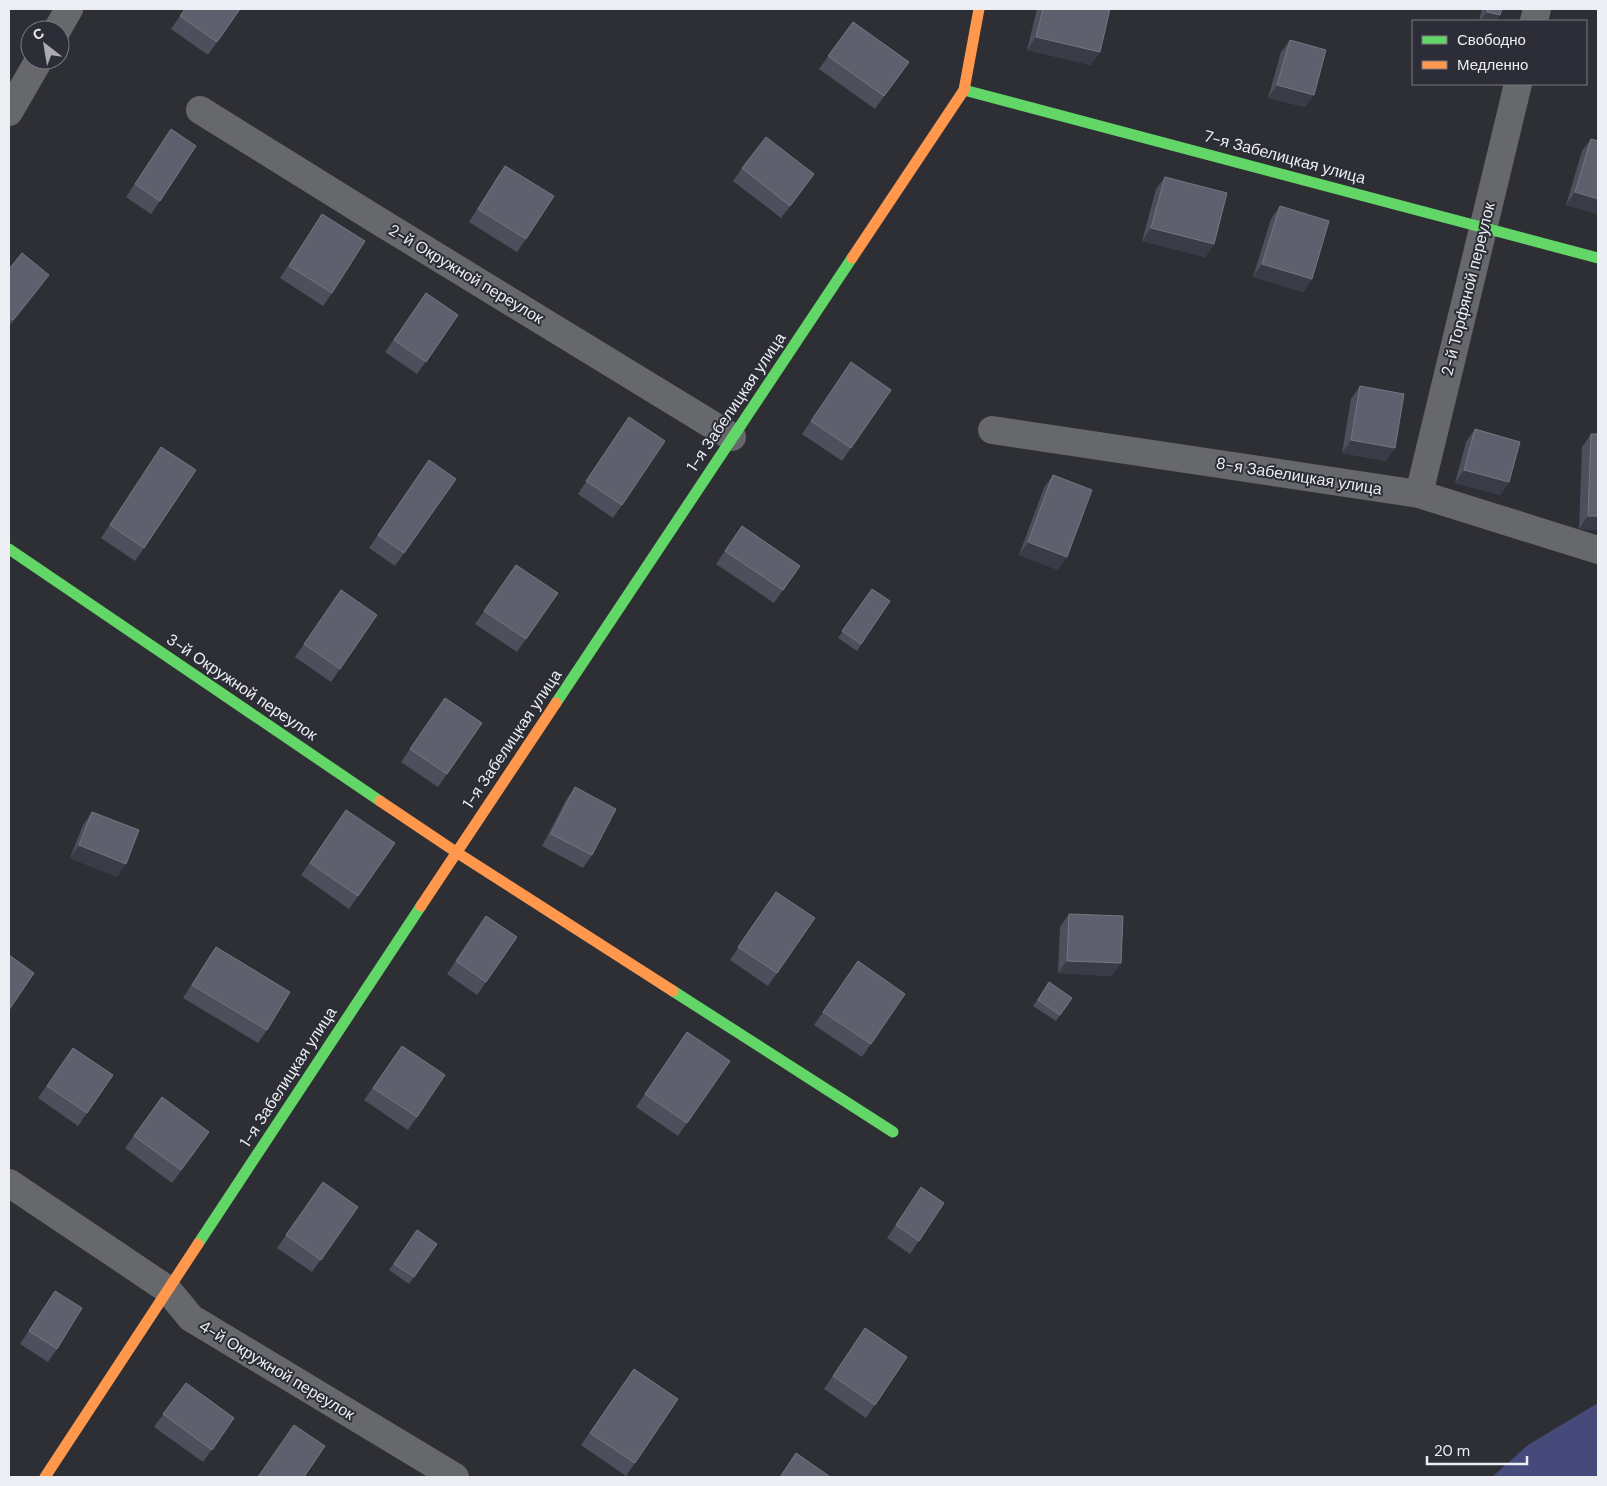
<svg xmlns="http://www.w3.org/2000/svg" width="1607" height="1486" font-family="'DM Sans',sans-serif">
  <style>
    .green { fill: #454a7a }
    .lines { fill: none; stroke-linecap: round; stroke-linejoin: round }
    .street { stroke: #67686b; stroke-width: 28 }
    .fast { stroke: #63d668; stroke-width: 11 }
    .slow { stroke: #ff974d; stroke-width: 11 }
    .wall { fill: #4e4f5d }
    .shaded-wall { fill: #3a3b46 }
    .building { fill: #5f606d; stroke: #757682 }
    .labels { text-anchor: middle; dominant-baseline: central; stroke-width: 4; stroke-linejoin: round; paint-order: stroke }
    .street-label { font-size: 16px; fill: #edeef3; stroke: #2c2d36 }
  </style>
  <rect width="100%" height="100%" fill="#2e2f34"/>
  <path class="green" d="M 1598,1403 L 1598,1477 L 1492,1477 L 1528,1445 Z"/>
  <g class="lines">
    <g class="street">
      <path d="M 1534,21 L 1537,9"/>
      <path d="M 57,30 L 69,9"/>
      <path d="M 200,110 L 377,220 L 732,437"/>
      <path d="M 9,112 L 39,60"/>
      <path d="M 992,430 L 1419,494 L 1598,550"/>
      <path d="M 1419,494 L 1518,84"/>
      <path d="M 9,1183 L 167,1289 L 191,1318 L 455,1477"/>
    </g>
    <g class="fast">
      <path d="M 964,90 L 1598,258"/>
      <path d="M 9,549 L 380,801"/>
      <path d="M 556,703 L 852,258"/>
      <path d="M 673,991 L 893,1132"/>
      <path d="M 198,1244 L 421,906"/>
    </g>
    <g class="slow">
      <path d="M 852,258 L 964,90 L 979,9"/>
      <path d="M 380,801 L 456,852 L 673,991"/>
      <path d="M 421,906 L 556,703"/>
      <path d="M 45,1477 L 198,1244"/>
    </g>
  </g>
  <g class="wall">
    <path d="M 185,9 L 240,9 L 208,55 L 171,29 Z"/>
    <path d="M 1037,9 L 1110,9 L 1091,65 L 1027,50 Z"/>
    <path d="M 1482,9 L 1502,9 L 1500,15 L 1496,21 L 1479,21 Z"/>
    <path d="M 853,22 L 909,62 L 875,109 L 819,69 Z"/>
    <path d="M 1290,40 L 1314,95 L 1305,107 L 1268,98 L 1281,52 Z"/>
    <path d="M 171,129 L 160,201 L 151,214 L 126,197 Z"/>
    <path d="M 1591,139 L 1598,141 L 1598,214 L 1566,205 L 1582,151 Z"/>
    <path d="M 505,166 L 526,239 L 517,252 L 469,222 L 496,179 Z"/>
    <path d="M 742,168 L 805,187 L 781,218 L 733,181 Z"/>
    <path d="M 1165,177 L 1214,244 L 1205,257 L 1142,241 L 1156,189 Z"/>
    <path d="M 1280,206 L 1312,279 L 1303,292 L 1253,277 L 1271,219 Z"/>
    <path d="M 322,214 L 332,293 L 323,306 L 280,278 Z"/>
    <path d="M 9,269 L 40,288 L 9,327 Z"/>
    <path d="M 426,293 L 458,315 L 417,374 L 385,352 Z"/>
    <path d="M 851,362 L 891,390 L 842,461 L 802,434 Z"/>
    <path d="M 1360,386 L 1395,448 L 1386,461 L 1342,453 L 1351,399 Z"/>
    <path d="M 1475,429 L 1509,482 L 1500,495 L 1455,483 L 1466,442 Z"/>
    <path d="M 620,430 L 622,505 L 613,518 L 578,494 Z"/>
    <path d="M 1591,434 L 1598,530 L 1579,529 L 1582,447 Z"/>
    <path d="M 161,447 L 144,548 L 135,561 L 101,538 Z"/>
    <path d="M 429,460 L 456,479 L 395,566 L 369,548 Z"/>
    <path d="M 1053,475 L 1058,570 L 1019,555 L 1044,488 Z"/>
    <path d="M 742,526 L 800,566 L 774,603 L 716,564 Z"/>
    <path d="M 516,565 L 526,639 L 517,652 L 475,624 Z"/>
    <path d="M 872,589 L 890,601 L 857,651 L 838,638 Z"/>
    <path d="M 341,590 L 377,615 L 331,682 L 295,657 Z"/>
    <path d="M 445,698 L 482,723 L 438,787 L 401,762 Z"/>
    <path d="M 575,787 L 592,855 L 583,868 L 542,846 L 566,800 Z"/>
    <path d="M 346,810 L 395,843 L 349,909 L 301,875 Z"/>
    <path d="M 92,812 L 117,877 L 70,858 L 83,825 Z"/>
    <path d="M 776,892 L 815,918 L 768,986 L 730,960 Z"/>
    <path d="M 1069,914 L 1112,976 L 1058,973 L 1060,927 Z"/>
    <path d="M 486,916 L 517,937 L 477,995 L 447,974 Z"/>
    <path d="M 216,947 L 267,1030 L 258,1043 L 183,998 L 207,960 Z"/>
    <path d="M 858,961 L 905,994 L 862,1057 L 814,1025 Z"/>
    <path d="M 1049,982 L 1072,998 L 1056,1021 L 1033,1006 Z"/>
    <path d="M 687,1032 L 730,1061 L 678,1136 L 636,1107 Z"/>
    <path d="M 402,1046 L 417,1117 L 408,1130 L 364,1100 Z"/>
    <path d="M 73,1048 L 113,1075 L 78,1126 L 38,1098 Z"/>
    <path d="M 162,1097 L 200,1145 L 172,1183 L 125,1148 Z"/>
    <path d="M 323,1182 L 358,1207 L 312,1272 L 277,1248 Z"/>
    <path d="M 921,1187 L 944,1203 L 910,1254 L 887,1238 Z"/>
    <path d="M 417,1230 L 437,1244 L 409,1284 L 389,1270 Z"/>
    <path d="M 55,1291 L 57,1349 L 48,1362 L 20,1344 Z"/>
    <path d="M 865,1328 L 907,1357 L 866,1418 L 824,1389 Z"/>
    <path d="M 634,1369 L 678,1399 L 626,1476 L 581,1445 Z"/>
    <path d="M 186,1383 L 234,1418 L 203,1462 L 154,1427 Z"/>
  </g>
  <g class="shaded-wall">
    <path d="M 1487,12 L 1500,15 L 1496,21 L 1480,21 Z"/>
    <path d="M 1036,37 L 1100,52 L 1091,65 L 1027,50 Z"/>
    <path d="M 1277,85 L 1314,95 L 1305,107 L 1268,98 Z"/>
    <path d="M 814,174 L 805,187 L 781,218 Z"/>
    <path d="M 1575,192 L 1598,199 L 1598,214 L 1566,205 Z"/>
    <path d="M 1151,228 L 1214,244 L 1205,257 L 1142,241 Z"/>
    <path d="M 1262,264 L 1312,279 L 1303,292 L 1253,277 Z"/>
    <path d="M 49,275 L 40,288 L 9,327 L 13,320 Z"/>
    <path d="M 1351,440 L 1395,448 L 1386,461 L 1342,453 Z"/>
    <path d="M 1464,470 L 1509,482 L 1500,495 L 1455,483 Z"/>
    <path d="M 1588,516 L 1598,516 L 1598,530 L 1579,529 Z"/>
    <path d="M 1028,542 L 1067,557 L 1058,570 L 1019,555 Z"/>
    <path d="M 79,845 L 126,864 L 117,877 L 70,858 Z"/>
    <path d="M 1067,961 L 1121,963 L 1112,976 L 1058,973 Z"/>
  </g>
  <g class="building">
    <path d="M 185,9 L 240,9 L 217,42 L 180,16 Z"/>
    <path d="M 1043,9 L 1110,9 L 1100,52 L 1036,37 Z"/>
    <path d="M 1488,9 L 1502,9 L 1500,15 L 1487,12 Z"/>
    <path d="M 853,22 L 909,62 L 884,96 L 828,56 Z"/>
    <path d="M 1290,40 L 1326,50 L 1314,95 L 1277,85 Z"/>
    <path d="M 171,129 L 196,146 L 160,201 L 135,184 Z"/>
    <path d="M 766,137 L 814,174 L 790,206 L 742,168 Z"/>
    <path d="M 1591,139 L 1598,141 L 1598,199 L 1575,192 Z"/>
    <path d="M 505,166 L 554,196 L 526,239 L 478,209 Z"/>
    <path d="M 1165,177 L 1227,193 L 1214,244 L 1151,228 Z"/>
    <path d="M 1280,206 L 1329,221 L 1312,279 L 1262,264 Z"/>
    <path d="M 322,214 L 365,241 L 332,293 L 289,266 Z"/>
    <path d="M 22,253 L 49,275 L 13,320 L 9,317 L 9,269 Z"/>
    <path d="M 426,293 L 458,315 L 426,362 L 394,340 Z"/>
    <path d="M 851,362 L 891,390 L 851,448 L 811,421 Z"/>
    <path d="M 1360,386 L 1404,394 L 1395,448 L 1351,440 Z"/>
    <path d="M 629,417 L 665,441 L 622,505 L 586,481 Z"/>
    <path d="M 1475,429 L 1520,442 L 1509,482 L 1464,470 Z"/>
    <path d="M 1591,434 L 1598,434 L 1598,516 L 1588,516 Z"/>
    <path d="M 161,447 L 196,470 L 144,548 L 110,525 Z"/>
    <path d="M 429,460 L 456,479 L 404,553 L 378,535 Z"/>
    <path d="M 1053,475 L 1092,490 L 1067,557 L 1028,542 Z"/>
    <path d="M 742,526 L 800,566 L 783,590 L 725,551 Z"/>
    <path d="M 516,565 L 558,593 L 526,639 L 484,611 Z"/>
    <path d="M 872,589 L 890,601 L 861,644 L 842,631 Z"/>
    <path d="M 341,590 L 377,615 L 340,669 L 304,644 Z"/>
    <path d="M 445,698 L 482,723 L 447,774 L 410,749 Z"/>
    <path d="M 575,787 L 616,809 L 592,855 L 551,834 Z"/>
    <path d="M 346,810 L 395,843 L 358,896 L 310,863 Z"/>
    <path d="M 92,812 L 139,830 L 126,864 L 79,845 Z"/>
    <path d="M 776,892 L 815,918 L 777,973 L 738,947 Z"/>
    <path d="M 1069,914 L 1123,916 L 1121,963 L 1067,961 Z"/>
    <path d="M 486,916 L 517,937 L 486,982 L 456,961 Z"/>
    <path d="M 216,947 L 290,992 L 267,1030 L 192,985 Z"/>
    <path d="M 9,955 L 34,973 L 9,1010 Z"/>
    <path d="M 858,961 L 905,994 L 871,1044 L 823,1012 Z"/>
    <path d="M 1049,982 L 1072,998 L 1060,1015 L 1038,1000 Z"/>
    <path d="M 687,1032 L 730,1061 L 687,1123 L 645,1094 Z"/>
    <path d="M 402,1046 L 445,1075 L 417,1117 L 373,1088 Z"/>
    <path d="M 73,1048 L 113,1075 L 87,1113 L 47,1086 Z"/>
    <path d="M 162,1097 L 209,1132 L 181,1170 L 134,1136 Z"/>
    <path d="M 323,1182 L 358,1207 L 321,1260 L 286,1235 Z"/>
    <path d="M 921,1187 L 944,1203 L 919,1241 L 896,1225 Z"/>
    <path d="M 417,1230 L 437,1244 L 414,1277 L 394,1264 Z"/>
    <path d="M 55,1291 L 82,1308 L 57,1349 L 29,1331 Z"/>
    <path d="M 865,1328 L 907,1357 L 875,1405 L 833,1376 Z"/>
    <path d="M 634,1369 L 678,1399 L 635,1463 L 590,1433 Z"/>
    <path d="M 186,1383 L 234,1418 L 212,1450 L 163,1414 Z"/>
    <path d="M 294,1425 L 325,1446 L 304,1477 L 258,1477 Z"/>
    <path d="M 796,1453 L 829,1476 L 828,1477 L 780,1477 Z"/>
  </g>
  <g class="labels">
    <g class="street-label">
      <text transform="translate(1285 157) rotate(15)">7-я Забелицкая улица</text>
      <text transform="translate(466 274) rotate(31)">2-й Окружной переулок</text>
      <text transform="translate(1468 289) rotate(-76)">2-й Торфяной переулок</text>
      <text transform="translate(736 402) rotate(-56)">1-я Забелицкая улица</text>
      <text transform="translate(1299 476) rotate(9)">8-я Забелицкая улица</text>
      <text transform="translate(242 687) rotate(34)">3-й Окружной переулок</text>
      <text transform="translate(512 739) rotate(-56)">1-я Забелицкая улица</text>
      <text transform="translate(288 1077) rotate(-57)">1-я Забелицкая улица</text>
      <text transform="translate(277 1370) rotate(31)">4-й Окружной переулок</text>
    </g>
  </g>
  <rect width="1607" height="1486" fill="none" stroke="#edeef3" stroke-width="20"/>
  <rect x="1412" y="20" width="175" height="65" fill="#2c2d36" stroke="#797a82"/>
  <rect x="1422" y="36" width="25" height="8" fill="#63d668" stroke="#797a82"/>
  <text x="1457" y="45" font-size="15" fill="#edeef3">Свободно</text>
  <rect x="1422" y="61" width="25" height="8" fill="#ff974d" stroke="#797a82"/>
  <text x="1457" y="70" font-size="15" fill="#edeef3">Медленно</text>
  <g transform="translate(45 45) rotate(329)"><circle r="24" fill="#2c2d36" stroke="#797a82"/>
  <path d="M0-4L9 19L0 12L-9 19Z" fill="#aaabb0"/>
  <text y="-8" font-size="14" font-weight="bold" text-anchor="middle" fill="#edeef3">С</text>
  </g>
  <path d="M1427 1456v8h100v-8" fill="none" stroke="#edeef3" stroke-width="2.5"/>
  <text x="1434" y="1456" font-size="15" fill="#edeef3" stroke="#2c2d36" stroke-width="4" paint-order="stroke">20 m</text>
</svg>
